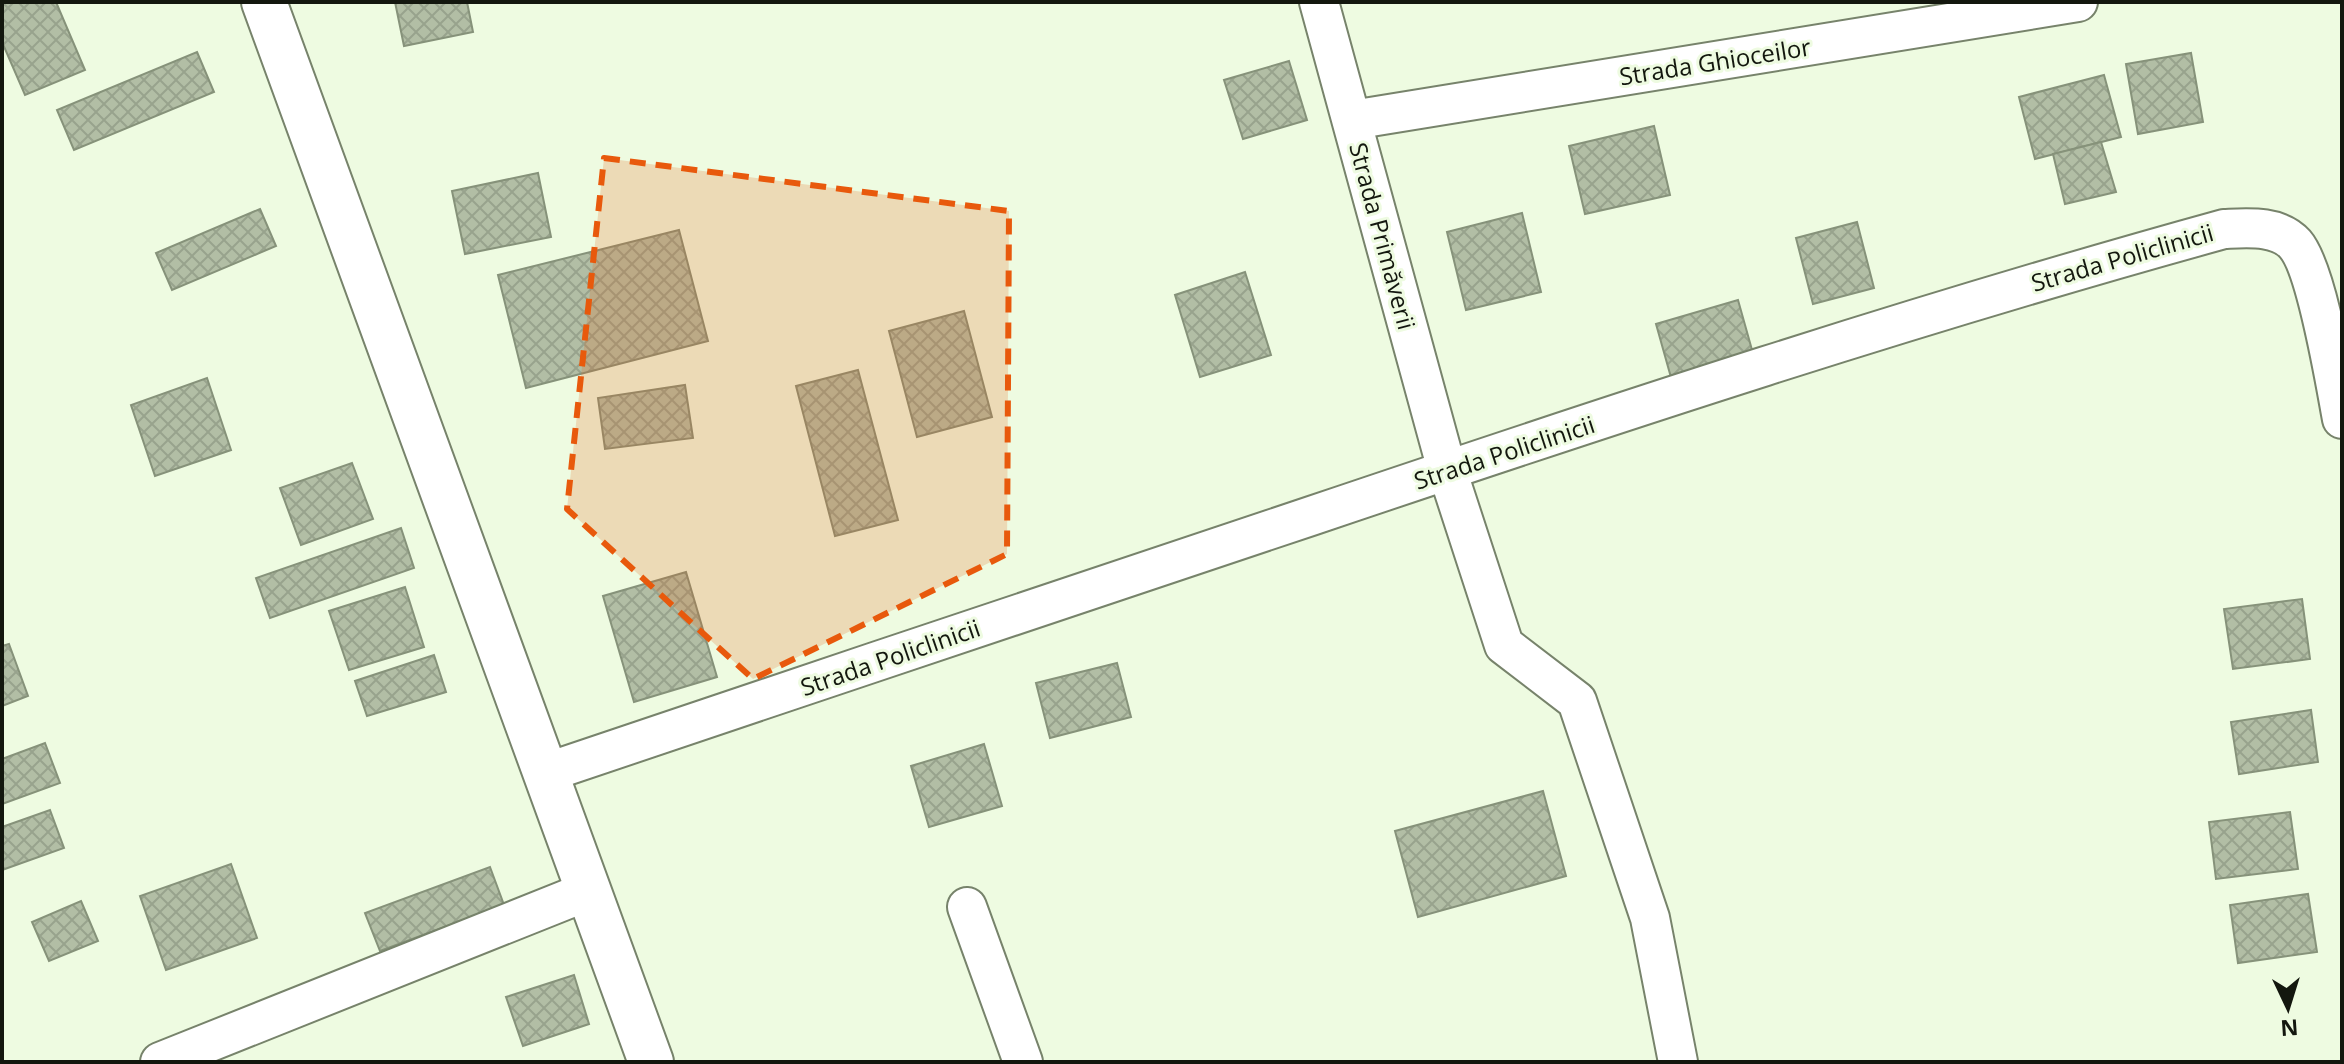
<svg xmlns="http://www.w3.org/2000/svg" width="2344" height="1064" font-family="'Open Sans',sans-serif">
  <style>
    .building { fill: url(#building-cross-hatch); stroke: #86927a; stroke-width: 2 }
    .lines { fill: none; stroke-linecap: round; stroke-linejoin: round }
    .minor-casing { stroke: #77836b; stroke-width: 42 }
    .major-casing { stroke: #77836b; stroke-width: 48 }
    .minor { stroke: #fff; stroke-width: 38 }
    .major { stroke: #fff; stroke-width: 44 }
    .marked { fill: #e8590c; fill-opacity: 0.2; stroke: #e8590c; stroke-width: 6; stroke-dasharray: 16 10; stroke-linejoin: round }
    .labels { text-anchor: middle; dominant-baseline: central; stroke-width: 6; stroke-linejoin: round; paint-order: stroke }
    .street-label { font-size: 24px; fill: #13170e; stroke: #eefbe1 }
  </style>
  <defs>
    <pattern id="building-cross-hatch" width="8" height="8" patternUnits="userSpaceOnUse" patternTransform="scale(2)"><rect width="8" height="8" fill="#b2bea5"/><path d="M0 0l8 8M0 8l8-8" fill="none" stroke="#98a38d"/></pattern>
  </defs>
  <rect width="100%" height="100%" fill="#eefbe1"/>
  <g class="building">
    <path d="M 2,2 L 56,2 L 85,70 L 25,95 L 2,42 Z"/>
    <path d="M 395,2 L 467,2 L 473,32 L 404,46 Z"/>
    <path d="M 197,52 L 214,92 L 74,150 L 57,110 Z"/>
    <path d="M 2191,53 L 2203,122 L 2138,134 L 2126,64 Z"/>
    <path d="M 1289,61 L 1307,120 L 1243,139 L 1224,80 Z"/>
    <path d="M 2104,75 L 2121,137 L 2035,159 L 2019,97 Z"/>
    <path d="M 1654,126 L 1670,195 L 1585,214 L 1569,146 Z"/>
    <path d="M 2101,142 L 2116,192 L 2065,204 L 2053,154 Z"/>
    <path d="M 538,173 L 551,237 L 465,254 L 452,191 Z"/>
    <path d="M 260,209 L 276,246 L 172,290 L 156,253 Z"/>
    <path d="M 1522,213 L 1541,292 L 1466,310 L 1447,232 Z"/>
    <path d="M 1857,222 L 1874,288 L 1813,304 L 1796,238 Z"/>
    <path d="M 679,230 L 708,341 L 526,388 L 498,275 Z"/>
    <path d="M 1245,272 L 1271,355 L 1200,377 L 1175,295 Z"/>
    <path d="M 1738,300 L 1754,357 L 1672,381 L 1656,324 Z"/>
    <path d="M 964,311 L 992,417 L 917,437 L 889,331 Z"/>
    <path d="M 858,370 L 898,520 L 835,536 L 796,386 Z"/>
    <path d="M 207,378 L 231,450 L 155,476 L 131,405 Z"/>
    <path d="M 685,385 L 693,438 L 605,449 L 598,398 Z"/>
    <path d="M 352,463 L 373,519 L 301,545 L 280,488 Z"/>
    <path d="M 401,528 L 414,568 L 270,618 L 256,578 Z"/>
    <path d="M 686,572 L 717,677 L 634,702 L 603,596 Z"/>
    <path d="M 405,587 L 424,647 L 349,670 L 329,611 Z"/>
    <path d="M 2302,599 L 2310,659 L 2233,669 L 2224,609 Z"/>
    <path d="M 9,644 L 28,696 L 2,706 L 2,646 Z"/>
    <path d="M 434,655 L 446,692 L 367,716 L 355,681 Z"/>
    <path d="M 1117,663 L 1131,717 L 1050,738 L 1036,683 Z"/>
    <path d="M 2311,710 L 2318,762 L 2239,774 L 2231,722 Z"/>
    <path d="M 45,743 L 60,783 L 2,804 L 2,759 Z"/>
    <path d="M 984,744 L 1002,806 L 929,827 L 911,766 Z"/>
    <path d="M 1543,791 L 1566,876 L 1418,917 L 1395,831 Z"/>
    <path d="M 50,810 L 64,848 L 2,870 L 2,827 Z"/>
    <path d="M 2290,812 L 2298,869 L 2216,879 L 2209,822 Z"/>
    <path d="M 231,864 L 257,938 L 166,970 L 140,896 Z"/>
    <path d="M 490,867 L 504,905 L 380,951 L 365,913 Z"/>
    <path d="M 2308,894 L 2317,952 L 2238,963 L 2230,905 Z"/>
    <path d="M 81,901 L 98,941 L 49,961 L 32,922 Z"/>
    <path d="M 574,975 L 589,1024 L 523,1046 L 506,997 Z"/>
  </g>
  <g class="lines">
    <g class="minor-casing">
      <g id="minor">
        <path d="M 1319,2 L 1447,470 L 1504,645 L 1577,701 L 1650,918 L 1678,1062"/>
        <path d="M 1352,120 L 2078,2"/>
        <path d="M 545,773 C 800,687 1056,601 1311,516 C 1613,414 1916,314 2224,229 C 2248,228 2278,225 2295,244 C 2317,269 2335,382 2342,419"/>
        <path d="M 967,907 L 1023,1062"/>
        <path d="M 160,1062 L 588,891"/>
      </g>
    </g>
    <g class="major-casing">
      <path id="major" d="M 264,2 L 651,1062"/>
    </g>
    <use href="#minor" class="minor"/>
    <use href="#major" class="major"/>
  </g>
  <path class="marked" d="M 604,158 L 1009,211 L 1007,554 L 753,679 L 567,509 Z"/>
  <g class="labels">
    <g class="street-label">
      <text transform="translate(1715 61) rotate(-9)">Strada Ghioceilor</text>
      <text transform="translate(1383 236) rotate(75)">Strada Primăverii</text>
      <text transform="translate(2122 257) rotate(-16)">Strada Policlinicii</text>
      <text transform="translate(1504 452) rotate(-18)">Strada Policlinicii</text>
      <text transform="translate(890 657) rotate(-19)">Strada Policlinicii</text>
    </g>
  </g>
  <rect width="2344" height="1064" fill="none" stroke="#13170e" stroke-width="8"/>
  <g transform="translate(2288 1008) rotate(176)" stroke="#eefbe1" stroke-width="6" paint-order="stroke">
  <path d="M0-6L14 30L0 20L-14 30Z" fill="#13170e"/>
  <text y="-12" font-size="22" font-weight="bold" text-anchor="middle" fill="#13170e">N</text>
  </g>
</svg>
